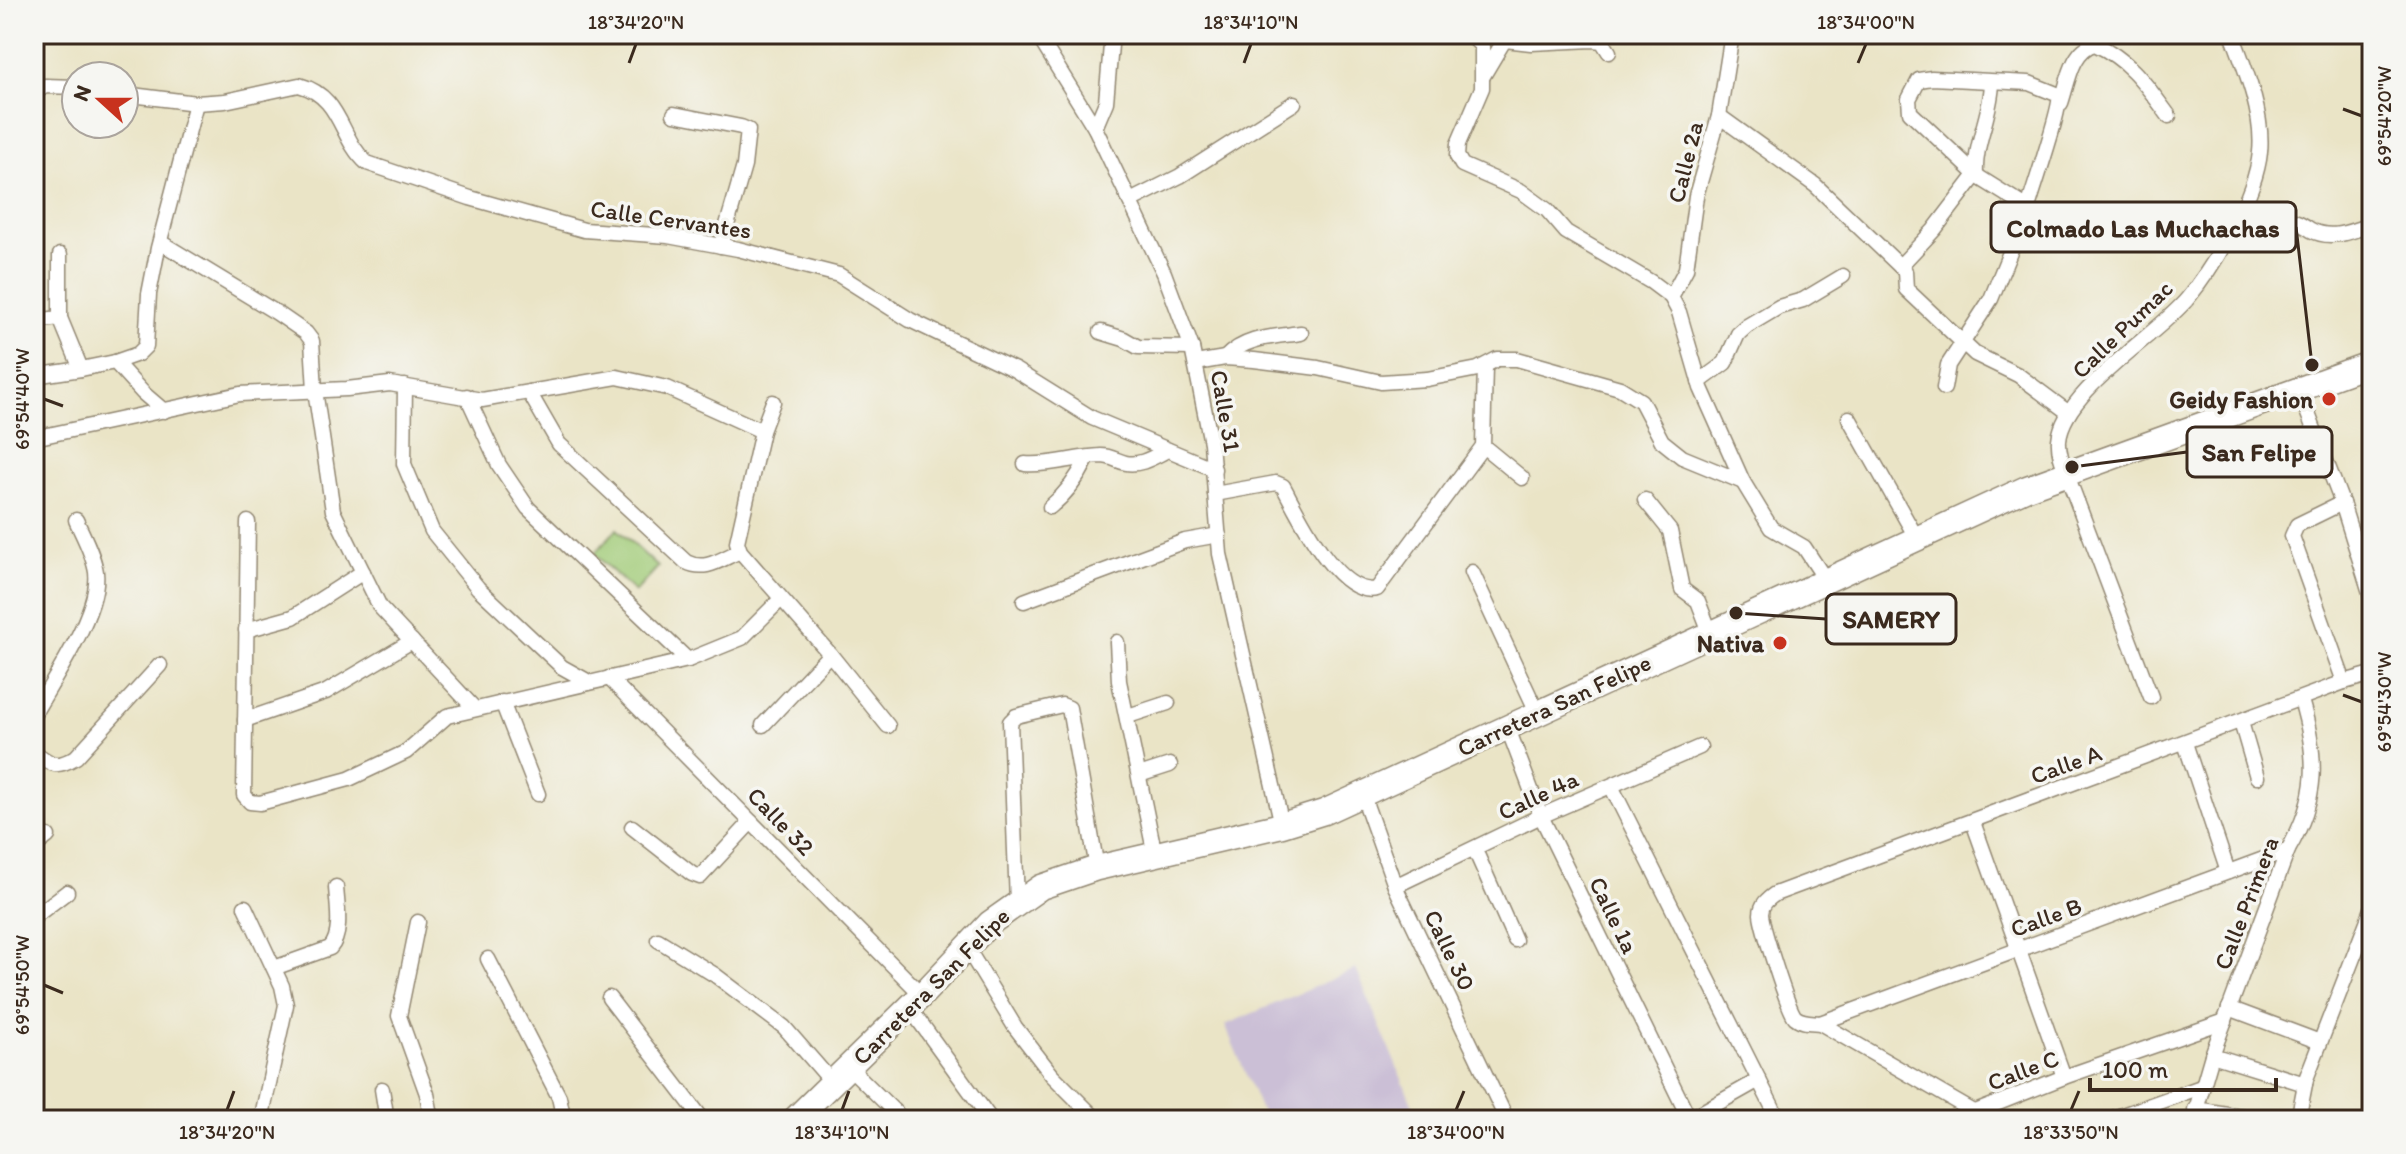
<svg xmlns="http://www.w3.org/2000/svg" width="2406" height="1154" font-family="Itim,sans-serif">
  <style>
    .industrial { fill: #cbbfd6 }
    .green { fill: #a0cb77; stroke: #6e7a4a; stroke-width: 2 }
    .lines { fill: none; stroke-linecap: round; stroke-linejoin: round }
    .street-casing { stroke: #928772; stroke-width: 17 }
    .primary-casing { stroke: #928772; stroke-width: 27 }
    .street { stroke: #fff; stroke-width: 14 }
    .primary { stroke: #fff; stroke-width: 24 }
    .ticks { fill: none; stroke: #3b2a1e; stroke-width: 3 }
    .poi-dot { fill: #c8321e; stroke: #f6f6f2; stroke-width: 3 }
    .labels { text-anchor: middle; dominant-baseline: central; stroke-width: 7; stroke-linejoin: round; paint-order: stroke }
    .street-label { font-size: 24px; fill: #3b2a1e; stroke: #f6f6f2 }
    .poi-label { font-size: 24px; font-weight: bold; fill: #3b2a1e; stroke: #f6f6f2; text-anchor: end }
    .leader { fill: none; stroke: #3b2a1e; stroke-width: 3 }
    .callout-dot { fill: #3b2a1e; stroke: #f6f6f2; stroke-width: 3 }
    .callout { fill: #f6f6f2; stroke: #3b2a1e; stroke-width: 3 }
    .callout-label { font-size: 26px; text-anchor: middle; font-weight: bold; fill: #3b2a1e }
    .neatline { fill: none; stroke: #3b2a1e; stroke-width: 3 }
    .ticks-label { font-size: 20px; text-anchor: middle; fill: #3b2a1e }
  </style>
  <rect width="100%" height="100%" fill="#f6f6f2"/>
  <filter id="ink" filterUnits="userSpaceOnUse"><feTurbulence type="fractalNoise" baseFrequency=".0125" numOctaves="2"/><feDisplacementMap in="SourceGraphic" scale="16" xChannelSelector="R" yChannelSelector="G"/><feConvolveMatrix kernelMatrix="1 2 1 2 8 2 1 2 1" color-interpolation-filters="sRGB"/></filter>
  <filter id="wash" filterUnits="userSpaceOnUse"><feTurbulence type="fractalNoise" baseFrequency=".006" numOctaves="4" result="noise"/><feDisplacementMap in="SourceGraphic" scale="32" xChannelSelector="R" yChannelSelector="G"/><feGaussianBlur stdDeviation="1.8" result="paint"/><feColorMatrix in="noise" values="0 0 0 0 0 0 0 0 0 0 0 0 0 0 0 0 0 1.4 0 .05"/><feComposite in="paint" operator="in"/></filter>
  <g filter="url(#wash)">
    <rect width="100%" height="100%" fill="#eae4c6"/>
    <path class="industrial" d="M 1356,969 L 1419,1120 L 1265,1120 L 1225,1025 Z"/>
    <path class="green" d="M 617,529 L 658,567 L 635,592 L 594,554 Z"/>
  </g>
  <g filter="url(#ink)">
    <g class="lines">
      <g class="street-casing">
        <g id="street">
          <path d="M 1037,34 L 1095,128 L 1164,273 L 1192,348 L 1211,443 L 1220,554 L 1282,825"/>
          <path d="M 1469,34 L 1482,46 L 1482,88 L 1458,144 L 1457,156 L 1462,165 L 1521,191 L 1547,210 L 1566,232 L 1651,282 L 1671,297 L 1679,312 L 1701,388 L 1743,482 L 1771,528 L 1804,547 L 1825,579"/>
          <path d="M 1505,40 L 1531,43 L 1592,40 L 1602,41 L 1609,52"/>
          <path d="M 1483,76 L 1508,34"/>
          <path d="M 34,93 L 45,86 L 76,87"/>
          <path d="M 124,94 L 196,103 L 225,101 L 299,85 C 343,97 339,139 367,163 L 470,198 L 584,230 L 668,236 L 738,249 L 839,275 L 910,320 L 1015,370 L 1092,418 L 1214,469"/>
          <path d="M 2061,103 C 2068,83 2072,49 2095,44 C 2131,61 2146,85 2169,116"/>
          <path d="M 674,114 L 741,127 L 748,130 L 744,166 L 721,246"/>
          <path d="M 1719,116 L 1815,185 L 1905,271 L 1906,289 L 1975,354 L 2018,375 L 2069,413"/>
          <path d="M 1095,128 L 1106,102 L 1112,34"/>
          <path d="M 1130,201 L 1180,176 L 1294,103"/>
          <path d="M 2238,216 C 2255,217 2272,217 2289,220 C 2298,221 2303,225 2311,230 C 2331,241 2353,231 2372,224"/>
          <path d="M 160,242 L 277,313 L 306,333 L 312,341 L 315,390 L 333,511 L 380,607 L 474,708"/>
          <path d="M 60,255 L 60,318 L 81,369 L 115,362 L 143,393 L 164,411"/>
          <path d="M 1900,266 L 1934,230 L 1976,175 C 1974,144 1991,115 1992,83"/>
          <path d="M 1671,297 L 1686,269 L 1696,196 L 1719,116 L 1732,34"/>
          <path d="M 34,321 L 60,318"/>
          <path d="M 1101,332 L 1124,339 L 1138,347 L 1192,348"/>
          <path d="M 1225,358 C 1245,337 1272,337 1301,333"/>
          <path d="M 115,362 L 138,354 L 146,346 L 149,294 L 158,248 L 196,103"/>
          <path d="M 1196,363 L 1225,358 L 1254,360 L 1318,368 L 1381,382 L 1427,379 L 1478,369 L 1497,359 L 1517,359 L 1620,388 L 1641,401 L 1662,441 L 1682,457 L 1743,482"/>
          <path d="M 34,376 L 81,369"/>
          <path d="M 1699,382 L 1725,363 L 1738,334 L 1747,326 L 1779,307 L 1803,300 L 1843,276"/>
          <path d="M 405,386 L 404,464 L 432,531 L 478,588 L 562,667 L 589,682"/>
          <path d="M 1944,388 L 1948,365 L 1991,299 L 2028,208 L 1980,178 L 1910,112 L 1909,99 L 1919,80 L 1932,78 L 2029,83 L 2059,95 C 2062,106 2033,190 2028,208"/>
          <path d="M 2299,390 L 2342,503 L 2372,599"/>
          <path d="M 529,392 L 559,444 L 686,562 C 706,572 721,559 740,551"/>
          <path d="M 467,396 L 499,465 L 528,508 L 688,660"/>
          <path d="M 773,402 L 762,431 L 737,542 L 740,551 L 830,654 L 888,726"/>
          <path d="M 1849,418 L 1916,537"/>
          <path d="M 34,438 L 240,394 L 347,389 L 390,384 L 482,400 L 617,377 L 667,388 L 762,431"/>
          <path d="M 1483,446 L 1522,478"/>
          <path d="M 1025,464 C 1051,466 1075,457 1101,456 C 1111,456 1117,461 1126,463 C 1141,466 1155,456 1168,450"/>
          <path d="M 1215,494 L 1276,483 L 1283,486 C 1298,513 1337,598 1377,589 L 1483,446 L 1485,366"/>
          <path d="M 1645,500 L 1670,531 L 1682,589 L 1698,601 L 1710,632"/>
          <path d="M 2342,503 L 2297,525 L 2292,536 L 2344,682"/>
          <path d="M 1050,507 C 1066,494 1078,478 1087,459"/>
          <path d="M 248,522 L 244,795 L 250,802 L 260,803 L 349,779 L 406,752 L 447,716 L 688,660 L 742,638 L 781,599"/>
          <path d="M 1472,572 L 1537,712"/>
          <path d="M 1024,601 L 1185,541 L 1219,535"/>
          <path d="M 246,630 L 293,617 L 363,572"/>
          <path d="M 1117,642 L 1119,681 L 1155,855"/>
          <path d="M 609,678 L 922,995"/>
          <path d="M 2151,697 L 2067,475 C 2063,464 2058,452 2059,440 C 2063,391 2158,335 2188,298 C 2215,265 2256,195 2260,152 C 2264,115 2245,68 2232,34"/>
          <path d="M 502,702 L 538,794"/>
          <path d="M 34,714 C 53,680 101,610 96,572 C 93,553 83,536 76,520"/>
          <path d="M 1128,716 L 1168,703"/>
          <path d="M 245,720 L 326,692 L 412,641"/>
          <path d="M 2241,722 L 2257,777"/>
          <path d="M 763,725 L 830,654"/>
          <path d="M 1507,726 L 1541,816 L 1690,1120"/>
          <path d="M 2185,743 L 2228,872"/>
          <path d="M 34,752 C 52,765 56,769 76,757 L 160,665"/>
          <path d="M 1139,775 L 1170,765"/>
          <path d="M 1611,786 L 1779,1120"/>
          <path d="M 1363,796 L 1395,886 L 1507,1120"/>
          <path d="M 1973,822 L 2064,1077"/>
          <path d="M 632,827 L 692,874 L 700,877 L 751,822"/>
          <path d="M 34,847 L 48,836"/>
          <path d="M 1475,850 L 1515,940"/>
          <path d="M 1395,886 L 1541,816 L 1700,747"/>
          <path d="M 1017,902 L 1010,722 L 1016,716 L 1062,705 L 1069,708 L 1097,868"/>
          <path d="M 245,907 L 282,986 L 286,1005 L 261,1120"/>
          <path d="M 34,917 L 67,892"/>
          <path d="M 418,922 L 399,1016 L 427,1094 L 432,1120"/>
          <path d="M 658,940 L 715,975 L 784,1027 L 832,1082"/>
          <path d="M 967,948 L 1015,1027 L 1052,1075 L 1097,1120"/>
          <path d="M 488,959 L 559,1097 L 564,1120"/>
          <path d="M 274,968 L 330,948 C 343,934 337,905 336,887"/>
          <path d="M 609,998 L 703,1120"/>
          <path d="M 909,1007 L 991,1120"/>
          <path d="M 2229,1008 L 2320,1042"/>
          <path d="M 1820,1023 L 2288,850"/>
          <path d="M 2212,1055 L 2305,1084"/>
          <path d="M 849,1067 L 903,1120"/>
          <path d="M 382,1089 L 387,1120"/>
          <path d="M 2195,1109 L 2266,1120"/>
          <path d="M 1973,1113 L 2064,1077 L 2225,1021"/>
          <path d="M 1688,1120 L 1759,1080"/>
          <path d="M 1988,1120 L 1820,1023 C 1811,1022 1802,1023 1795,1017 C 1788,1009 1762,927 1761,914 C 1761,904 1768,899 1775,894 L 2344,682 L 2372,674"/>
          <path d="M 2108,1120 L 2201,1087"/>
          <path d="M 2193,1120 L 2212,1055 L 2288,850 C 2319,797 2318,757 2301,700"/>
          <path d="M 2298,1120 L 2306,1079 L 2372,909"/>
        </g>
      </g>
      <g class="primary-casing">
        <path id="primary" d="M 794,1120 L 922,995 L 990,923 L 1041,887 L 1097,868 L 1282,825 L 1324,812 L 2027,488 L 2372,363"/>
      </g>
      <use href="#street" class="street"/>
      <use href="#primary" class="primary"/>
    </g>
  </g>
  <path class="ticks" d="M 629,63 L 636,44M 1244,63 L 1251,44M 1858,63 L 1866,44M 2343,109 L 2362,116M 44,399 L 63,406M 2343,695 L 2362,702M 44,985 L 63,993M 227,1110 L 234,1091M 842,1110 L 849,1091M 1456,1110 L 1464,1091M 2071,1110 L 2079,1091"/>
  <g class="poi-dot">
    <circle cx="2329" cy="399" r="8"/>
    <circle cx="1780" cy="643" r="8"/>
  </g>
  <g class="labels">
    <g class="street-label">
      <text transform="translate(1685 162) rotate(-76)">Calle 2a</text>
      <text transform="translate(671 219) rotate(8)">Calle Cervantes</text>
      <text transform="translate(2122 329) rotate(-44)">Calle Pumac</text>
      <text transform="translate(1226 411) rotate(80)">Calle 31</text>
      <text transform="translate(1554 705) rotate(-25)">Carretera San Felipe</text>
      <text transform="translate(2066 764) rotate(-20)">Calle A</text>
      <text transform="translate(1538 795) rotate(-25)">Calle 4a</text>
      <text transform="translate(781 821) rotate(46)">Calle 32</text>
      <text transform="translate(2246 903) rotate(-69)">Calle Primera</text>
      <text transform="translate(1614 915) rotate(64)">Calle 1a</text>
      <text transform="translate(2046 917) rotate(-20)">Calle B</text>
      <text transform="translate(1450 950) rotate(64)">Calle 30</text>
      <text transform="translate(931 986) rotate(-45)">Carretera San Felipe</text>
      <text transform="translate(2023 1070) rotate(-21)">Calle C</text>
    </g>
    <g class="poi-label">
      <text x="2313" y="399">Geidy Fashion</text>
      <text x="1764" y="643">Nativa</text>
    </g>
  </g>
  <path class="leader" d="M2312 365L2296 227M2072 467L2187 452M1736 613L1826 619"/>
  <g class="callout-dot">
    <circle cx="2312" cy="365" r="8"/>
    <circle cx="2072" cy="467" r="8"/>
    <circle cx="1736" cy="613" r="8"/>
  </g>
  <g class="callout">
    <rect x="1991" y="202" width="305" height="50" rx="8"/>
    <rect x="2187" y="427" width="145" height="50" rx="8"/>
    <rect x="1826" y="594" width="130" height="50" rx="8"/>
  </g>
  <g class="callout-label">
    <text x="2143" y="237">Colmado Las Muchachas</text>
    <text x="2259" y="461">San Felipe</text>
    <text x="1891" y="628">SAMERY</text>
  </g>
  <rect width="2406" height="1154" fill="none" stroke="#f6f6f2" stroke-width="88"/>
  <g transform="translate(100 100) rotate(291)"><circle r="38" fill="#f6f6f2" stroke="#aba49d" stroke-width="2"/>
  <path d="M0-6L14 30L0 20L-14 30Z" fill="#c8321e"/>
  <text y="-12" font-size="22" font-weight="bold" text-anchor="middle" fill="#3b2a1e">N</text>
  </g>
  <path d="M2090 1078v12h186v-12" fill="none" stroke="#3b2a1e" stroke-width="4"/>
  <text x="2102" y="1078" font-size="24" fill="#3b2a1e" stroke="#f6f6f2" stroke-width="6" paint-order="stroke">100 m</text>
  <rect x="44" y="44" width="2318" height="1066" class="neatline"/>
  <g class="ticks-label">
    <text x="636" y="29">18°34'20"N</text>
    <text x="1251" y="29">18°34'10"N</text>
    <text x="1866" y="29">18°34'00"N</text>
    <text transform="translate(2384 116) rotate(-90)" y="7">69°54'20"W</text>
    <text transform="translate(22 399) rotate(-90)" y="7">69°54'40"W</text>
    <text transform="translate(2384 702) rotate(-90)" y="7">69°54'30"W</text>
    <text transform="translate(22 985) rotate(-90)" y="7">69°54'50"W</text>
    <text x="227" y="1139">18°34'20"N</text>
    <text x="842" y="1139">18°34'10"N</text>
    <text x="1456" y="1139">18°34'00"N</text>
    <text x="2071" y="1139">18°33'50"N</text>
  </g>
</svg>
